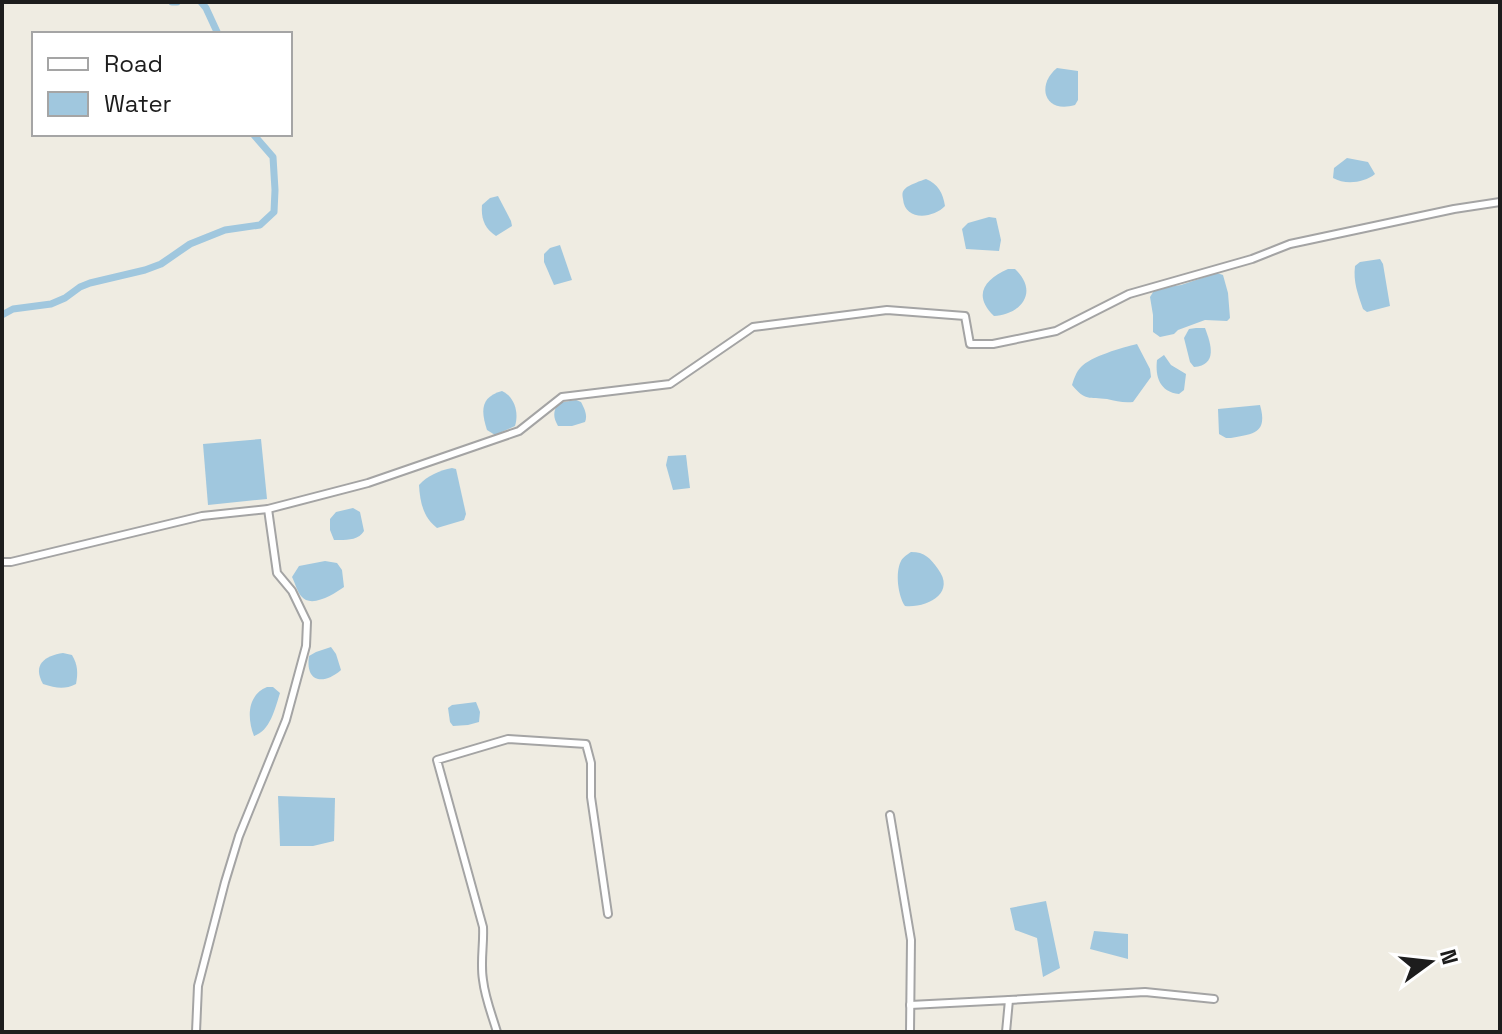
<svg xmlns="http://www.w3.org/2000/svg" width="1502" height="1034" font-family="'Space Grotesk',sans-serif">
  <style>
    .water { fill: #a0c7de }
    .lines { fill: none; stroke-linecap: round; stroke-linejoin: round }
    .canal { stroke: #a0c7de; stroke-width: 7 }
    .street-casing { stroke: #a4a4a4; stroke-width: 10 }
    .street { stroke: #fff; stroke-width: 6 }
  </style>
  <rect width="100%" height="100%" fill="#efece2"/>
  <g class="water">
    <path d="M 1057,68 L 1078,71 L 1078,100 L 1075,105 C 1044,114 1036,85 1057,68 Z"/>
    <path d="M 1347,158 L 1368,162 L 1375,174 C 1364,183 1345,185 1333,178 L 1334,168 Z"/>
    <path d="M 926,179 C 938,184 943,193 945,206 C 934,218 905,222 903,199 C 902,193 902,191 907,187 C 912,184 920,181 926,179 Z"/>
    <path d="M 498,196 L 511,221 L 512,226 L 496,236 C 484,228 481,218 482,205 L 490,198 Z"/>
    <path d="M 989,217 L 996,218 L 1001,240 L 999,251 L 966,249 L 962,229 L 968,223 Z"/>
    <path d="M 560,245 L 572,280 L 554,285 L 544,262 L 544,254 L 550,248 Z"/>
    <path d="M 1380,259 L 1383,264 L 1390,306 L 1367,312 L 1363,309 C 1358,294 1353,282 1355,266 L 1360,262 Z"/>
    <path d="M 1008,269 L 1015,269 C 1018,272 1021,275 1023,279 C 1035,300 1013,316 994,316 C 972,295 985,279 1008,269 Z"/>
    <path d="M 1217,273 L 1223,275 L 1228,293 L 1230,318 L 1227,321 L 1205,320 L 1178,330 L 1174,334 L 1160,337 L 1153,332 L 1153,315 L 1150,297 L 1155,289 L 1181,285 Z"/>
    <path d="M 1196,328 L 1205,328 C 1211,344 1218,365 1194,367 L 1190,362 L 1184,338 L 1189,329 Z"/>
    <path d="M 1137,344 L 1150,369 L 1151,377 L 1133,402 C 1123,403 1116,401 1107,399 C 1089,397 1085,401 1072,385 C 1074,379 1076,372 1081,367 C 1090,357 1123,347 1137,344 Z"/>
    <path d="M 1164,355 L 1171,365 L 1186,374 L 1184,390 L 1179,394 C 1160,392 1155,377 1157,360 Z"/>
    <path d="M 502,391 C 515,397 519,413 515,426 L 495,435 L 487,430 C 481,411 480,397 502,391 Z"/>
    <path d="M 576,400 L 581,402 C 584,408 588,415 585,422 L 572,426 L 558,426 C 553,417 553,412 558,403 Z"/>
    <path d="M 1260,405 C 1268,433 1254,434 1231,438 L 1226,438 L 1219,434 L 1218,409 Z"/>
    <path d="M 261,439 L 267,499 L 208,505 L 203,444 Z"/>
    <path d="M 686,455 L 690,488 L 673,490 L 666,465 L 668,456 Z"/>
    <path d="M 452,468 L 456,469 L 466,514 L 464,520 L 437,528 C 423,517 420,502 419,485 C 427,476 440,470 452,468 Z"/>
    <path d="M 353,508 L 360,512 L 364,531 C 358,541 345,540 334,540 L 330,530 L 330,519 L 336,512 Z"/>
    <path d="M 911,552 C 925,552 930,558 938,569 C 956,593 928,608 905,606 C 898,596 895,572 901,561 C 903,557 908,554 911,552 Z"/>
    <path d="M 325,561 L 337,563 L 342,570 L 344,587 C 334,594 311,609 301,596 C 297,591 295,583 292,577 L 299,566 Z"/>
    <path d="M 331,647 L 336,654 L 341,670 C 324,685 305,683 309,656 L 316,652 Z"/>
    <path d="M 63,653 L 72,655 C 78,665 78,673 76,684 C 64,690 56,688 43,684 C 32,664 45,656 63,653 Z"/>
    <path d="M 267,687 L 273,687 L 280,693 C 275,709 270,731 254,736 C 247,718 247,695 267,687 Z"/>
    <path d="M 476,702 L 480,712 L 479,722 L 468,725 L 453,726 L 450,722 L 448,708 L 452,705 Z"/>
    <path d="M 278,796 L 335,798 L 334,841 L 313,846 L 280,846 Z"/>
    <path d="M 1046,901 L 1060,968 L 1043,977 L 1037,938 L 1015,930 L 1010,908 Z"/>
    <path d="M 1094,931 L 1128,934 L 1128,959 L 1090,949 Z"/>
  </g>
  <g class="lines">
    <g class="canal">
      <path d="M 172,2 L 177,2"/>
      <path d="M 201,2 L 206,8 L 218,34"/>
      <path d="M 2,315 L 13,309 L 51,304 L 65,298 L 80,287 L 90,283 L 145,270 L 161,264 L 190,244 L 225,230 L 260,225 L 274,212 L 275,190 L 273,157 L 253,134"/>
    </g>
    <g class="street-casing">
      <g id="street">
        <path d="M 2,562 L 11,562 L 202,516 L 268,509 L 368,483 L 519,431 L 562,397 L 670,384 L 753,327 L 887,310 L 965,316 L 970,344 L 993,344 L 1056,331 L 1129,294 L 1252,259 L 1290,244 L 1454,209 L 1500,202"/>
        <path d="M 890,815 L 911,940 L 910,1032"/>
        <path d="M 1009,1000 L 1145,992 L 1214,999"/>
        <path d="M 910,1005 L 1009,1000 L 1006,1032"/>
        <path d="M 196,1032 L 198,986 L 225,882 L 239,836 L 286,720 L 306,646 L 307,622 L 292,591 L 277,573 L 268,509"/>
        <path d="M 497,1032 C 492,1015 485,998 483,980 C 480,962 484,945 483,927 L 437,760 L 508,739 L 586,744 L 591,763 L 591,797 L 608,914"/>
      </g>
    </g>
    <use href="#street" class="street"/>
  </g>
  <rect width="1502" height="1034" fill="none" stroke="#1d1d1d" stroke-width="8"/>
  <rect x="32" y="32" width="260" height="104" fill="#ffffff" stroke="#a5a5a5" stroke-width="2"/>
  <rect x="48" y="58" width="40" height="12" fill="#ffffff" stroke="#a5a5a5" stroke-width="2"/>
  <text x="104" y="72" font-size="24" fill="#1d1d1d">Road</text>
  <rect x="48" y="92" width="40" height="24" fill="#a0c7de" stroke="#a5a5a5" stroke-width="2"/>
  <text x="104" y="112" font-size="24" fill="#1d1d1d">Water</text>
  <g transform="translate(1430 962) rotate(75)" stroke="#ffffff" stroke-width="6" paint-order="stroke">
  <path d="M0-6L14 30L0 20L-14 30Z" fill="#1d1d1d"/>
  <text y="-12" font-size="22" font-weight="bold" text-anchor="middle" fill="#1d1d1d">N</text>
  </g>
</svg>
